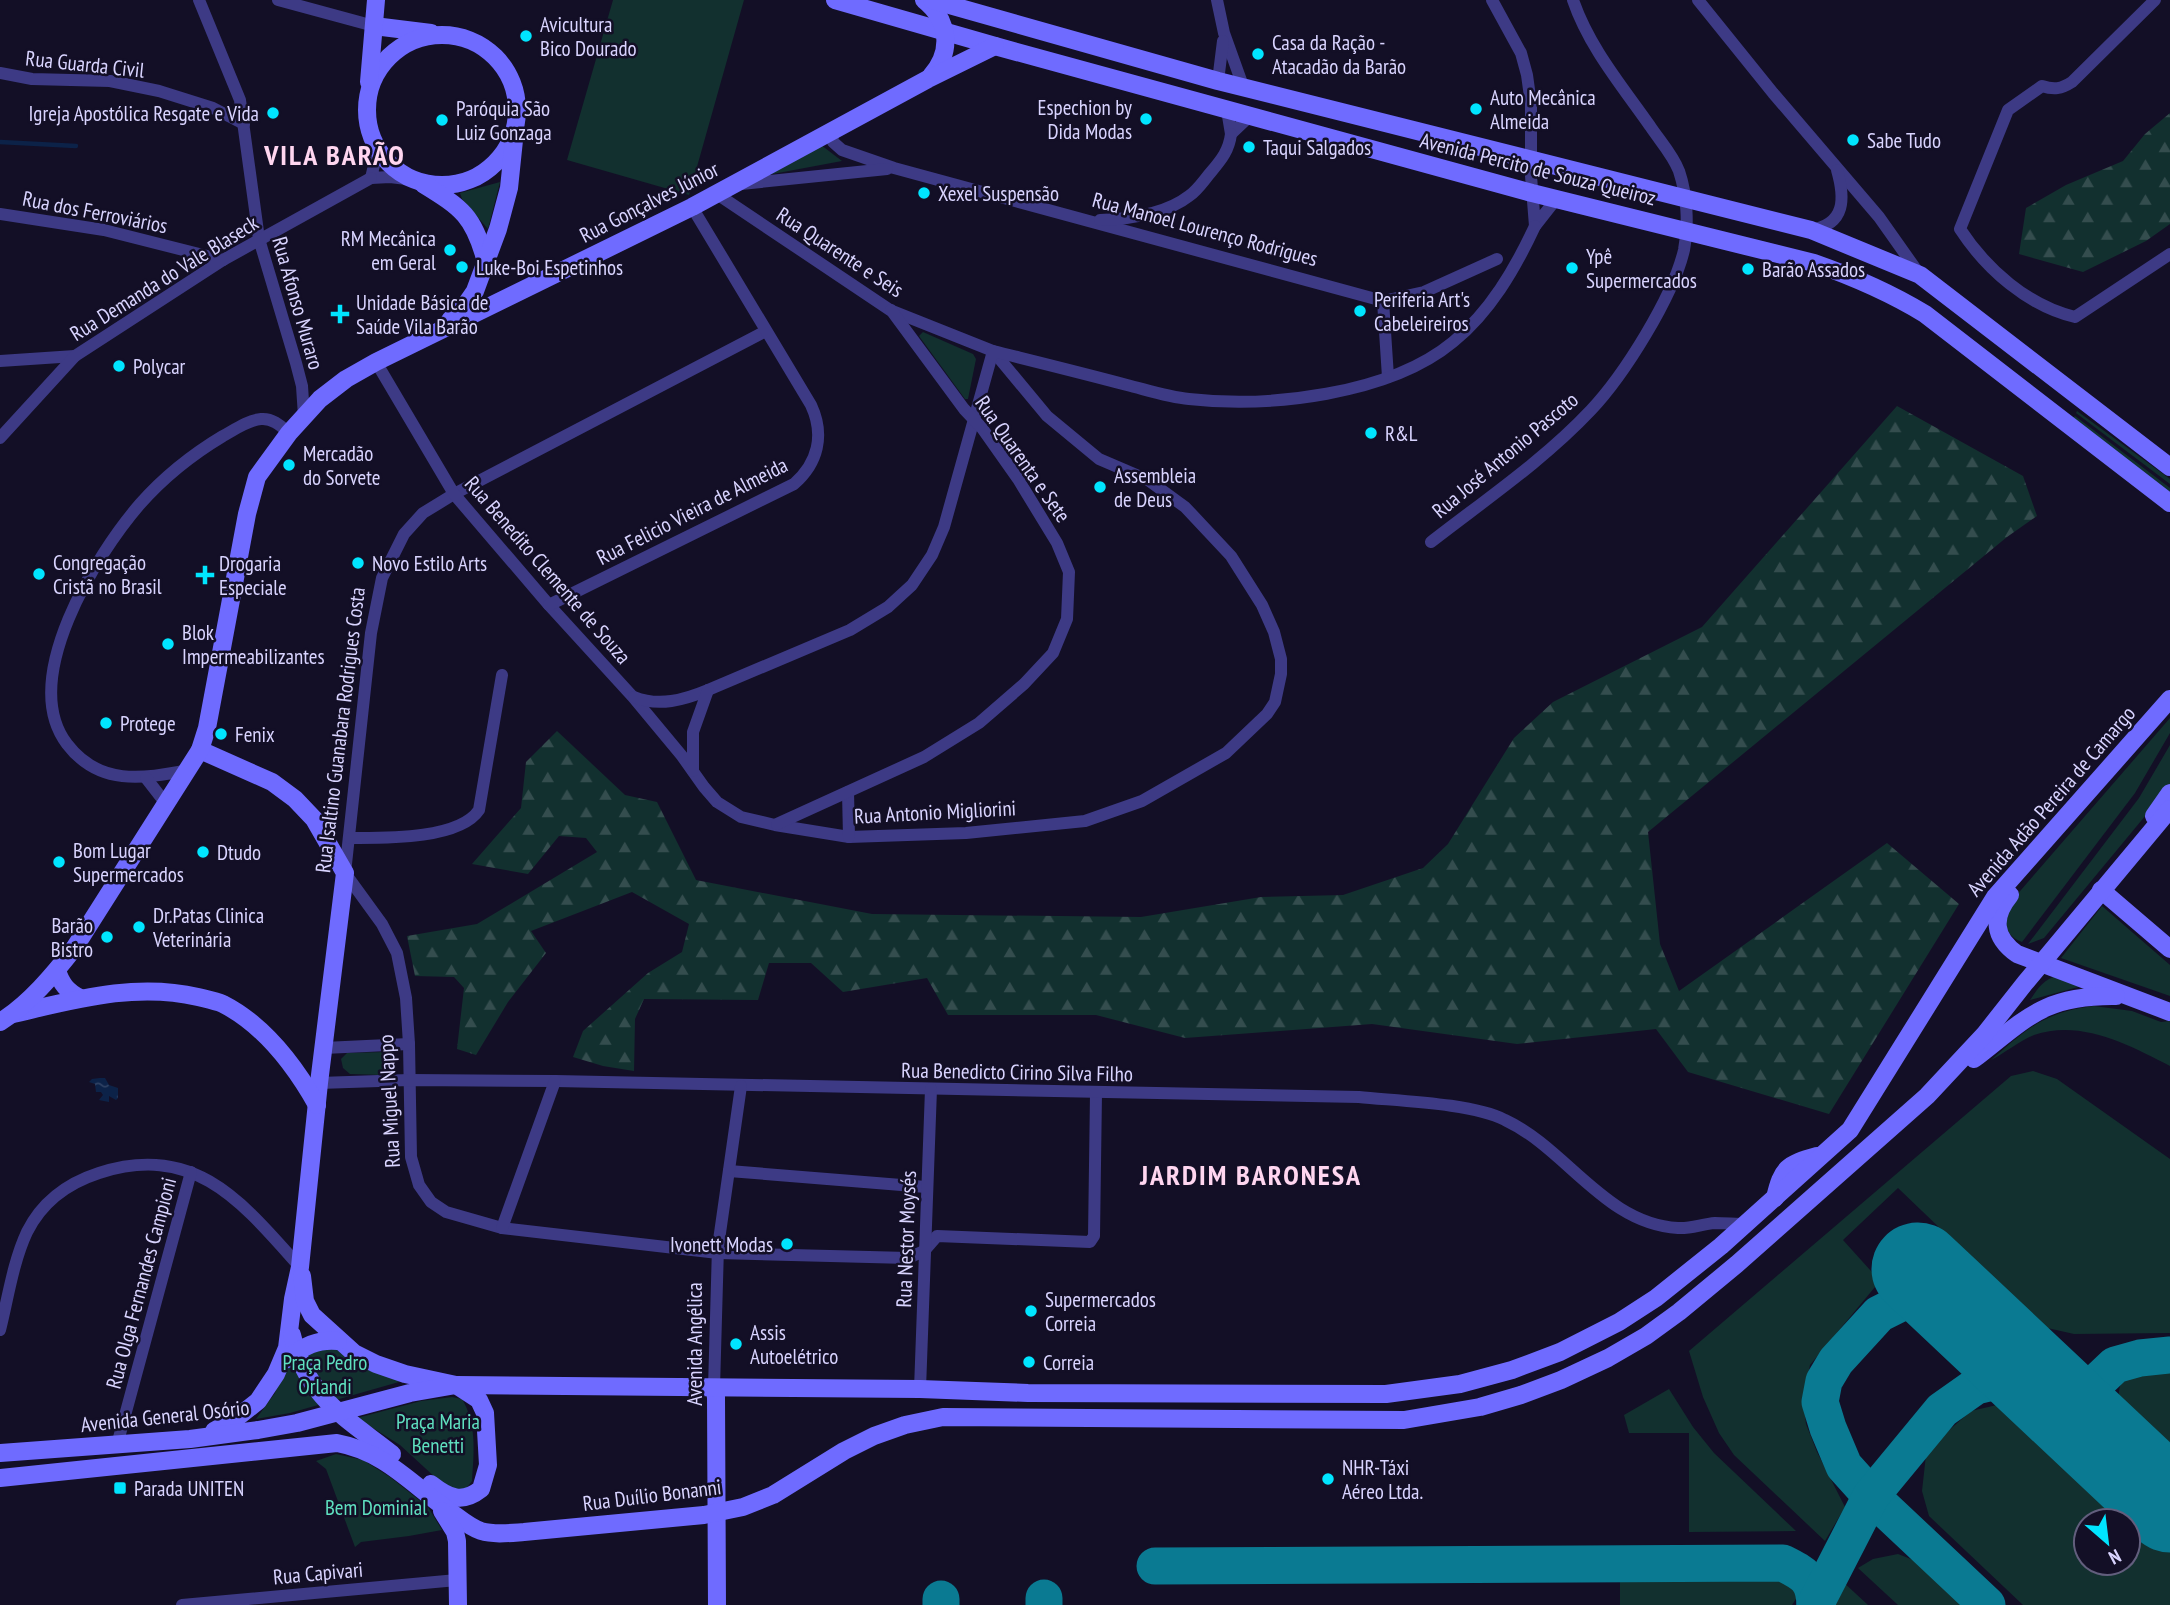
<svg xmlns="http://www.w3.org/2000/svg" width="2170" height="1605" font-family="'PT Sans Narrow',sans-serif">
  <style>
    .green { fill: #12302f; fill-rule: evenodd }
    .forest { fill: url(#forest-firs) }
    .water { fill: url(#water-ripples) }
    .lines { fill: none; stroke-linecap: round; stroke-linejoin: round }
    .stream { stroke: #0c2248; stroke-width: 4.5 }
    .taxiway { stroke: #0a7a92; stroke-width: 37 }
    .runway { stroke: #0a7a92; stroke-width: 93 }
    .street { stroke: #3d3a85; stroke-width: 12 }
    .secondary { stroke: #6f6bff; stroke-width: 18 }
    .poi-dot { fill: #00e5ff; stroke: #130f26; stroke-width: 2.5 }
    .labels { text-anchor: middle; dominant-baseline: central; stroke-width: 5; stroke-linejoin: round; paint-order: stroke }
    .poi-label { font-size: 21px; fill: #d9d4ff; stroke: #130f26; text-anchor: start }
    .street-label { font-size: 21px; fill: #d9d4ff; stroke: #130f26 }
    .park-label { font-size: 21px; fill: #5fe0c0; stroke: #130f26 }
    .district-label { font-size: 28px; font-weight: bold; letter-spacing: 2px; fill: #ffd6f0; stroke: #130f26 }
  </style>
  <defs>
    <pattern id="forest-firs" width="22" height="20" patternUnits="userSpaceOnUse" patternTransform="scale(1.75)"><rect width="22" height="20" fill="#12302f"/><path d="M5 1l3.5 6h-7zM16 11l3.5 6h-7z" fill="#344d4e"/></pattern>
    <pattern id="water-ripples" width="26" height="14" patternUnits="userSpaceOnUse" patternTransform="scale(1.75)"><rect width="26" height="14" fill="#0c2248"/><path d="M2 4q2-2 4 0t4 0M15 11q2-2 4 0t4 0" fill="none" stroke="#2f4163"/></pattern>
  </defs>
  <rect width="100%" height="100%" fill="#130f26"/>
  <g class="green">
    <path d="M 613,0 L 744,0 L 689,195 L 567,160 Z"/>
    <path d="M 821,145 L 842,161 L 762,176 Z"/>
    <path d="M 500,182 L 488,229 L 462,199 L 460,193 Z"/>
    <path d="M 923,332 L 973,354 L 976,359 L 968,399 L 965,399 L 919,336 Z"/>
    <path d="M 2077,411 L 2170,479 L 2170,484 L 2076,413 Z"/>
    <path d="M 2075,416 L 2170,488 L 2170,492 L 2073,418 Z"/>
    <path d="M 2170,718 L 2170,733 L 2135,793 L 2022,942 C 2005,936 2002,921 2008,905 Z"/>
    <path d="M 2170,745 L 2170,786 L 2044,938 L 2028,944 L 2139,798 Z"/>
    <path d="M 2102,906 L 2170,965 L 2170,996 L 2061,958 Z"/>
    <path d="M 2057,976 L 2082,986 L 2030,1000 C 2037,990 2043,979 2057,976 Z"/>
    <path d="M 2094,1006 L 2132,1011 L 2161,1022 L 2170,1021 L 2170,1066 C 2129,1045 2081,1019 2034,1035 C 2019,1041 2005,1053 1991,1060 C 2027,1029 2044,1012 2094,1006 Z"/>
    <path d="M 386,1052 L 390,1059 L 391,1069 L 382,1075 L 350,1074 L 343,1068 L 341,1059 L 347,1053 Z"/>
    <path d="M 2033,1071 L 2057,1079 L 2170,1159 L 2170,1333 L 2074,1334 L 2043,1327 L 1898,1188 L 1843,1240 L 1880,1281 L 1810,1365 L 1803,1398 L 1806,1424 L 1817,1452 L 1845,1507 L 1825,1541 L 1734,1455 L 1719,1433 L 1703,1397 L 1689,1351 L 2011,1076 Z"/>
    <path d="M 316,1345 L 341,1350 L 350,1361 L 374,1372 L 394,1377 L 399,1382 L 290,1413 L 256,1419 L 275,1393 L 281,1374 Z"/>
    <path d="M 2170,1364 L 2170,1458 C 2156,1444 2137,1431 2125,1415 C 2115,1402 2117,1380 2131,1370 C 2141,1363 2158,1365 2170,1364 Z"/>
    <path d="M 1669,1389 L 1693,1427 L 1714,1453 L 1796,1531 L 1689,1532 L 1689,1433 L 1629,1433 L 1624,1415 Z"/>
    <path d="M 452,1397 L 462,1399 C 477,1424 474,1453 472,1481 L 465,1490 L 449,1490 L 400,1445 L 357,1418 L 421,1401 Z"/>
    <path d="M 1997,1405 L 2024,1408 L 2044,1422 L 2170,1540 L 2170,1605 L 2023,1605 L 1929,1516 L 1922,1491 L 1926,1455 L 1947,1432 L 1971,1411 ZM 2128,1521 L 2128,1563 L 2086,1563 L 2086,1521 Z"/>
    <path d="M 336,1454 L 363,1460 L 390,1477 L 428,1507 L 442,1530 L 409,1536 L 361,1542 L 355,1547 L 326,1469 L 316,1461 Z"/>
    <path d="M 1898,1554 L 1934,1568 L 1971,1605 L 1898,1605 L 1858,1568 L 1873,1559 Z"/>
    <path d="M 1620,1571 L 1786,1571 L 1796,1583 L 1798,1596 L 1792,1605 L 1620,1605 Z"/>
    <path d="M 1842,1581 L 1868,1605 L 1826,1605 Z"/>
  </g>
  <g class="forest">
    <path d="M 2170,113 L 2170,224 L 2146,241 L 2083,272 L 2019,254 L 2026,208 L 2066,185 L 2123,161 L 2145,134 Z"/>
    <path d="M 1897,406 L 2023,476 L 2037,516 L 2007,537 L 1648,832 L 1660,944 L 1679,991 L 1887,843 L 1959,904 L 1829,1114 L 1688,1072 L 1656,1029 L 1517,1044 L 1372,1024 L 1185,1038 L 1096,1015 L 948,1015 L 927,978 L 843,992 L 811,963 L 769,963 L 758,1000 L 644,999 L 635,1019 L 634,1071 L 603,1066 L 573,1057 L 583,1031 L 648,973 L 682,952 L 689,924 L 632,892 L 531,931 L 546,953 L 508,1002 L 476,1055 L 457,1049 L 464,988 L 454,977 L 415,976 L 407,936 L 477,924 L 597,852 L 586,838 L 559,836 L 528,874 L 472,864 L 521,808 L 526,762 L 557,731 L 625,795 L 657,802 L 696,880 L 872,914 L 1141,917 L 1261,897 L 1343,895 L 1423,868 L 1448,844 L 1514,738 L 1553,702 L 1702,627 Z"/>
  </g>
  <path class="water" d="M 100,1078 L 105,1078 L 109,1085 L 118,1088 L 118,1098 L 116,1100 L 109,1096 L 109,1102 L 99,1100 L 103,1095 L 101,1092 L 96,1092 L 95,1084 L 89,1082 L 92,1079 Z"/>
  <g class="lines">
    <path class="stream" d="M 0,142 L 76,146"/>
    <g class="taxiway">
      <path d="M 1956,1305 L 1922,1297 L 1901,1303 L 1879,1314 L 1836,1361 L 1824,1381 L 1820,1402 L 1828,1428 L 1844,1466 L 1871,1496 L 1987,1605"/>
      <path d="M 2099,1440 L 2090,1411 L 2096,1383 L 2115,1365 L 2140,1358 L 2170,1355"/>
      <path d="M 1155,1566 L 1783,1563 C 1805,1574 1814,1579 1815,1605"/>
      <path d="M 941,1605 L 941,1599"/>
      <path d="M 1044,1605 L 1044,1598"/>
      <path d="M 1815,1605 L 1871,1496 L 1942,1410 L 1976,1386 L 2001,1380 L 2049,1393"/>
    </g>
    <path class="runway" d="M 1918,1269 L 2170,1506"/>
    <g class="street">
      <path d="M 199,0 L 240,100 L 259,239 L 296,363 L 302,386 L 304,416"/>
      <path d="M 278,0 L 374,26"/>
      <path d="M 1217,0 L 1224,33 L 1243,86"/>
      <path d="M 1492,0 L 1521,53 L 1527,75 L 1531,104 L 1531,176 L 1535,226 L 1557,198"/>
      <path d="M 1698,0 L 1773,93 L 1879,217 L 1920,275"/>
      <path d="M 2155,0 L 2072,82 C 2061,89 2054,90 2042,86 L 2008,110 L 1960,229 C 1986,269 2028,306 2075,317 L 2170,254"/>
      <path d="M 0,73 L 32,79 L 110,81 L 159,91 L 213,108 L 244,124"/>
      <path d="M 1218,81 L 1223,41"/>
      <path d="M 1227,110 L 1231,134 L 1250,116"/>
      <path d="M 832,132 L 833,142 L 842,150 L 894,168 L 1383,301 L 1424,292 L 1497,259"/>
      <path d="M 378,148 L 371,178 L 390,177 L 415,180"/>
      <path d="M 741,184 L 887,169"/>
      <path d="M 0,214 L 104,230 L 223,260"/>
      <path d="M 1100,220 C 1128,219 1166,214 1189,196 C 1198,190 1204,180 1211,172 C 1222,159 1229,150 1231,134"/>
      <path d="M 1811,230 C 1846,224 1845,198 1837,170"/>
      <path d="M 1383,301 L 1388,377"/>
      <path d="M 766,331 L 454,494 L 423,513 L 404,534 L 382,578 L 371,633 L 345,873 L 382,924 L 397,953 L 406,998 L 409,1044 L 411,1157 L 419,1185 L 431,1202 L 446,1212 L 502,1228 L 718,1253 L 908,1258 L 924,1251 L 937,1236 L 1090,1242 L 1094,1236 L 1096,1093"/>
      <path d="M 0,361 L 75,356"/>
      <path d="M 376,362 L 454,494 L 549,605 L 633,697 L 682,756 L 704,787 L 717,802 L 741,817 L 775,825 L 849,837 L 966,833 L 1085,821 L 1142,801 L 1226,753 L 1267,714 L 1275,702 L 1281,674 L 1281,659 L 1274,632 L 1262,605 L 1231,556 L 1185,507 L 1148,480 L 1099,459 L 1047,416 L 993,351 L 890,310 L 717,194"/>
      <path d="M 0,438 L 75,356 L 223,260 L 371,178"/>
      <path d="M 1431,542 C 1485,500 1544,460 1591,410 C 1624,375 1673,297 1684,250 C 1689,225 1687,195 1679,171 C 1673,155 1660,141 1650,126 C 1622,86 1589,47 1573,0"/>
      <path d="M 549,605 L 794,484 C 818,463 825,435 811,405 L 692,207"/>
      <path d="M 634,697 C 659,707 684,700 708,690 L 850,630 L 888,607 L 912,585 L 932,555 L 944,527 L 993,351 C 1037,362 1082,373 1127,385 C 1147,390 1168,397 1189,399 C 1268,408 1389,395 1453,342 C 1490,312 1515,269 1535,226"/>
      <path d="M 189,770 C 142,779 99,786 67,744 C 18,679 96,555 140,504 C 163,478 193,454 223,436 C 234,430 248,420 261,419 C 273,418 281,426 289,433"/>
      <path d="M 693,771 L 693,732 L 708,690"/>
      <path d="M 146,778 L 167,805"/>
      <path d="M 848,792 L 849,837"/>
      <path d="M 777,824 L 924,757 L 979,723 L 1024,684 L 1053,653 L 1067,619 L 1069,572 L 1057,543 L 1018,479 L 982,428 L 964,409 L 891,310"/>
      <path d="M 350,838 C 382,838 459,840 479,810 L 502,675"/>
      <path d="M 324,1048 L 409,1044"/>
      <path d="M 319,1083 L 409,1080 L 555,1081 L 1359,1097 C 1398,1101 1472,1103 1505,1120 C 1567,1149 1605,1224 1678,1228 C 1690,1229 1702,1224 1715,1223 C 1725,1223 1736,1224 1746,1224"/>
      <path d="M 729,1171 L 926,1187"/>
      <path d="M 502,1228 L 555,1081"/>
      <path d="M 0,1330 C 8,1298 13,1262 27,1232 C 42,1202 68,1183 99,1173 C 195,1142 242,1202 300,1267"/>
      <path d="M 714,1388 L 718,1247 L 741,1086"/>
      <path d="M 920,1389 L 931,1089"/>
      <path d="M 117,1445 L 191,1172"/>
      <path d="M 182,1605 L 457,1580"/>
    </g>
    <g class="secondary">
      <path d="M 835,0 L 995,46 L 1532,193 L 1814,263 C 1854,277 1889,292 1925,314 L 2170,503"/>
      <path d="M 924,0 C 949,20 953,51 931,76"/>
      <path d="M 932,0 L 1218,81 L 1811,230 L 1920,275 L 2170,467"/>
      <path d="M 374,26 L 431,33"/>
      <circle cx="442" cy="110" r="75"/>
      <path d="M 369,82 L 376,0"/>
      <path d="M 423,184 C 462,208 474,216 486,262"/>
      <path d="M 450,320 L 466,304 L 475,291 L 498,229 L 509,188 L 514,140"/>
      <path d="M 200,750 L 272,782 L 295,799 L 314,819 L 345,873 L 319,1083 L 300,1267 L 293,1299 L 287,1348 L 276,1374 L 258,1401 L 234,1420 L 214,1431"/>
      <path d="M 2154,816 L 2170,793"/>
      <path d="M 2101,890 L 2170,949"/>
      <path d="M 2010,895 C 1992,917 1993,937 2017,954 L 2170,1012"/>
      <path d="M 57,970 C 61,984 67,991 80,998"/>
      <path d="M 13,1014 C 74,1000 135,982 198,997 C 206,999 216,1001 223,1004 C 264,1025 295,1066 317,1105"/>
      <path d="M 0,1022 C 29,1004 54,974 75,947 L 200,750 L 207,728 L 247,514 L 257,477 L 289,433 L 320,399 L 346,379 L 376,362 L 692,207 L 928,79 L 995,46"/>
      <path d="M 1974,1059 C 2027,1018 2044,995 2116,996"/>
      <path d="M 1775,1198 C 1782,1168 1787,1164 1817,1156"/>
      <path d="M 302,1276 L 305,1301 L 312,1315 L 354,1353 L 376,1364 L 405,1374 L 456,1385 L 479,1400 L 485,1413 L 488,1465 L 481,1489 C 462,1504 449,1498 431,1484"/>
      <path d="M 292,1335 C 307,1398 345,1417 392,1454"/>
      <path d="M 288,1359 C 304,1346 317,1339 338,1341"/>
      <path d="M 714,1388 L 716,1397 L 717,1605"/>
      <path d="M 0,1453 L 190,1439 L 258,1430 L 297,1423 L 410,1393 L 456,1385 L 920,1389 L 1028,1393 L 1386,1394 L 1460,1384 L 1512,1370 L 1560,1352 L 1619,1322 L 1656,1298 L 1721,1246 L 1850,1130 L 1995,897 L 2170,699"/>
      <path d="M 0,1478 L 337,1443 C 385,1452 410,1483 448,1510 C 458,1517 469,1527 481,1531 C 494,1535 510,1533 524,1532 L 704,1515 L 743,1507 L 773,1495 L 844,1451 L 874,1436 L 905,1425 L 943,1417 L 1404,1420 L 1480,1407 L 1521,1395 L 1561,1380 L 1608,1358 L 1646,1336 L 1679,1312 L 1737,1264 L 1927,1096 L 1984,1035 L 2025,983 L 2170,809"/>
      <path d="M 442,1511 L 455,1532 L 457,1541 L 458,1605"/>
    </g>
  </g>
  <g class="poi-dot">
    <circle cx="526" cy="36" r="7"/>
    <circle cx="1258" cy="54" r="7"/>
    <circle cx="1476" cy="109" r="7"/>
    <circle cx="273" cy="113" r="7"/>
    <circle cx="1146" cy="119" r="7"/>
    <circle cx="442" cy="120" r="7"/>
    <circle cx="1853" cy="140" r="7"/>
    <circle cx="1249" cy="147" r="7"/>
    <circle cx="924" cy="193" r="7"/>
    <circle cx="450" cy="250" r="7"/>
    <circle cx="462" cy="267" r="7"/>
    <circle cx="1572" cy="268" r="7"/>
    <circle cx="1748" cy="269" r="7"/>
    <circle cx="1360" cy="311" r="7"/>
    <path d="M336.5 303.5h7v7h7v7h-7v7h-7v-7h-7v-7h7z"/>
    <circle cx="119" cy="366" r="7"/>
    <circle cx="1371" cy="433" r="7"/>
    <circle cx="289" cy="465" r="7"/>
    <circle cx="1100" cy="487" r="7"/>
    <circle cx="358" cy="563" r="7"/>
    <circle cx="39" cy="574" r="7"/>
    <path d="M201.5 564.5h7v7h7v7h-7v7h-7v-7h-7v-7h7z"/>
    <circle cx="168" cy="644" r="7"/>
    <circle cx="106" cy="723" r="7"/>
    <circle cx="221" cy="734" r="7"/>
    <circle cx="203" cy="852" r="7"/>
    <circle cx="59" cy="862" r="7"/>
    <circle cx="139" cy="927" r="7"/>
    <circle cx="107" cy="937" r="7"/>
    <circle cx="787" cy="1244" r="7"/>
    <circle cx="1031" cy="1311" r="7"/>
    <circle cx="736" cy="1344" r="7"/>
    <circle cx="1029" cy="1362" r="7"/>
    <circle cx="1328" cy="1479" r="7"/>
    <rect x="113" y="1481" width="14" height="14" rx="3.5"/>
  </g>
  <g class="labels">
    <g class="poi-label">
      <text x="540" y="24">Avicultura<tspan x="540" dy="24">Bico Dourado</tspan></text>
      <text x="1272" y="42">Casa da Ração -<tspan x="1272" dy="24">Atacadão da Barão</tspan></text>
      <text x="1490" y="97">Auto Mecânica<tspan x="1490" dy="24">Almeida</tspan></text>
      <text x="1132" y="107" text-anchor="end">Espechion by<tspan x="1132" dy="24">Dida Modas</tspan></text>
      <text x="456" y="108">Paróquia São<tspan x="456" dy="24">Luiz Gonzaga</tspan></text>
      <text x="259" y="113" text-anchor="end">Igreja Apostólica Resgate e Vida</text>
      <text x="1867" y="140">Sabe Tudo</text>
      <text x="1263" y="147">Taqui Salgados</text>
      <text x="938" y="193">Xexel Suspensão</text>
      <text x="436" y="238" text-anchor="end">RM Mecânica<tspan x="436" dy="24">em Geral</tspan></text>
      <text x="1586" y="256">Ypê<tspan x="1586" dy="24">Supermercados</tspan></text>
      <text x="476" y="267">Luke-Boi Espetinhos</text>
      <text x="1762" y="269">Barão Assados</text>
      <text x="1374" y="299">Periferia Art's<tspan x="1374" dy="24">Cabeleireiros</tspan></text>
      <text x="356" y="302">Unidade Básica de<tspan x="356" dy="24">Saúde Vila Barão</tspan></text>
      <text x="133" y="366">Polycar</text>
      <text x="1385" y="433">R&amp;L</text>
      <text x="303" y="453">Mercadão<tspan x="303" dy="24">do Sorvete</tspan></text>
      <text x="1114" y="475">Assembleia<tspan x="1114" dy="24">de Deus</tspan></text>
      <text x="53" y="562">Congregação<tspan x="53" dy="24">Cristã no Brasil</tspan></text>
      <text x="219" y="563">Drogaria<tspan x="219" dy="24">Especiale</tspan></text>
      <text x="372" y="563">Novo Estilo Arts</text>
      <text x="182" y="632">Blok<tspan x="182" dy="24">Impermeabilizantes</tspan></text>
      <text x="120" y="723">Protege</text>
      <text x="235" y="734">Fenix</text>
      <text x="73" y="850">Bom Lugar<tspan x="73" dy="24">Supermercados</tspan></text>
      <text x="217" y="852">Dtudo</text>
      <text x="153" y="915">Dr.Patas Clinica<tspan x="153" dy="24">Veterinária</tspan></text>
      <text x="93" y="925" text-anchor="end">Barão<tspan x="93" dy="24">Bistro</tspan></text>
      <text x="773" y="1244" text-anchor="end">Ivonett Modas</text>
      <text x="1045" y="1299">Supermercados<tspan x="1045" dy="24">Correia</tspan></text>
      <text x="750" y="1332">Assis<tspan x="750" dy="24">Autoelétrico</tspan></text>
      <text x="1043" y="1362">Correia</text>
      <text x="1342" y="1467">NHR-Táxi<tspan x="1342" dy="24">Aéreo Ltda.</tspan></text>
      <text x="134" y="1488">Parada UNITEN</text>
    </g>
    <g class="street-label">
      <text transform="translate(85 64) rotate(6)">Rua Guarda Civil</text>
      <text transform="translate(1538 169) rotate(14)">Avenida Percito de Souza Queiroz</text>
      <text transform="translate(649 202) rotate(-27)">Rua Gonçalves Júnior</text>
      <text transform="translate(95 212) rotate(11)">Rua dos Ferroviários</text>
      <text transform="translate(1205 229) rotate(15)">Rua Manoel Lourenço Rodrigues</text>
      <text transform="translate(840 252) rotate(33)">Rua Quarente e Seis</text>
      <text transform="translate(164 278) rotate(-32)">Rua Demanda do Vale Blaseck</text>
      <text transform="translate(298 303) rotate(74)">Rua Afonso Muraro</text>
      <text transform="translate(1505 455) rotate(-40)">Rua José Antonio Pascoto</text>
      <text transform="translate(1023 459) rotate(55)">Rua Quarenta e Sete</text>
      <text transform="translate(692 511) rotate(-27)">Rua Felicio Vieira de Almeida</text>
      <text transform="translate(548 570) rotate(49)">Rua Benedito Clemente de Souza</text>
      <text transform="translate(340 730) rotate(-83)">Rua Isaltino Guanabara Rodrigues Costa</text>
      <text transform="translate(2051 801) rotate(-49)">Avenida Adão Pereira de Camargo</text>
      <text transform="translate(935 812) rotate(-3)">Rua Antonio Migliorini</text>
      <text transform="translate(1017 1072) rotate(1)">Rua Benedicto Cirino Silva Filho</text>
      <text transform="translate(389 1101) rotate(-93)">Rua Miguel Nappo</text>
      <text transform="translate(906 1239) rotate(-88)">Rua Nestor Moysés</text>
      <text transform="translate(141 1283) rotate(-75)">Rua Olga Fernandes Campioni</text>
      <text transform="translate(694 1344) rotate(-90)">Avenida Angélica</text>
      <text transform="translate(165 1416) rotate(-6)">Avenida General Osório</text>
      <text transform="translate(652 1495) rotate(-7)">Rua Duílio Bonanni</text>
      <text transform="translate(318 1573) rotate(-5)">Rua Capivari</text>
    </g>
    <g class="park-label">
      <text x="325" y="1362">Praça Pedro<tspan x="325" dy="24">Orlandi</tspan></text>
      <text x="438" y="1421">Praça Maria<tspan x="438" dy="24">Benetti</tspan></text>
      <text x="376" y="1507">Bem Dominial</text>
    </g>
    <g class="district-label">
      <text x="335" y="154">VILA BARÃO</text>
      <text x="1251" y="1174">JARDIM BARONESA</text>
    </g>
  </g>
  <g transform="translate(2107 1542) rotate(152)"><circle r="33" fill="#130f26" stroke="#625e7d" stroke-width="2"/>
  <path d="M0-5L12 26L0 18L-12 26Z" fill="#00e5ff"/>
  <text y="-10" font-size="19" font-weight="bold" text-anchor="middle" fill="#d9d4ff">N</text>
  </g>
</svg>
